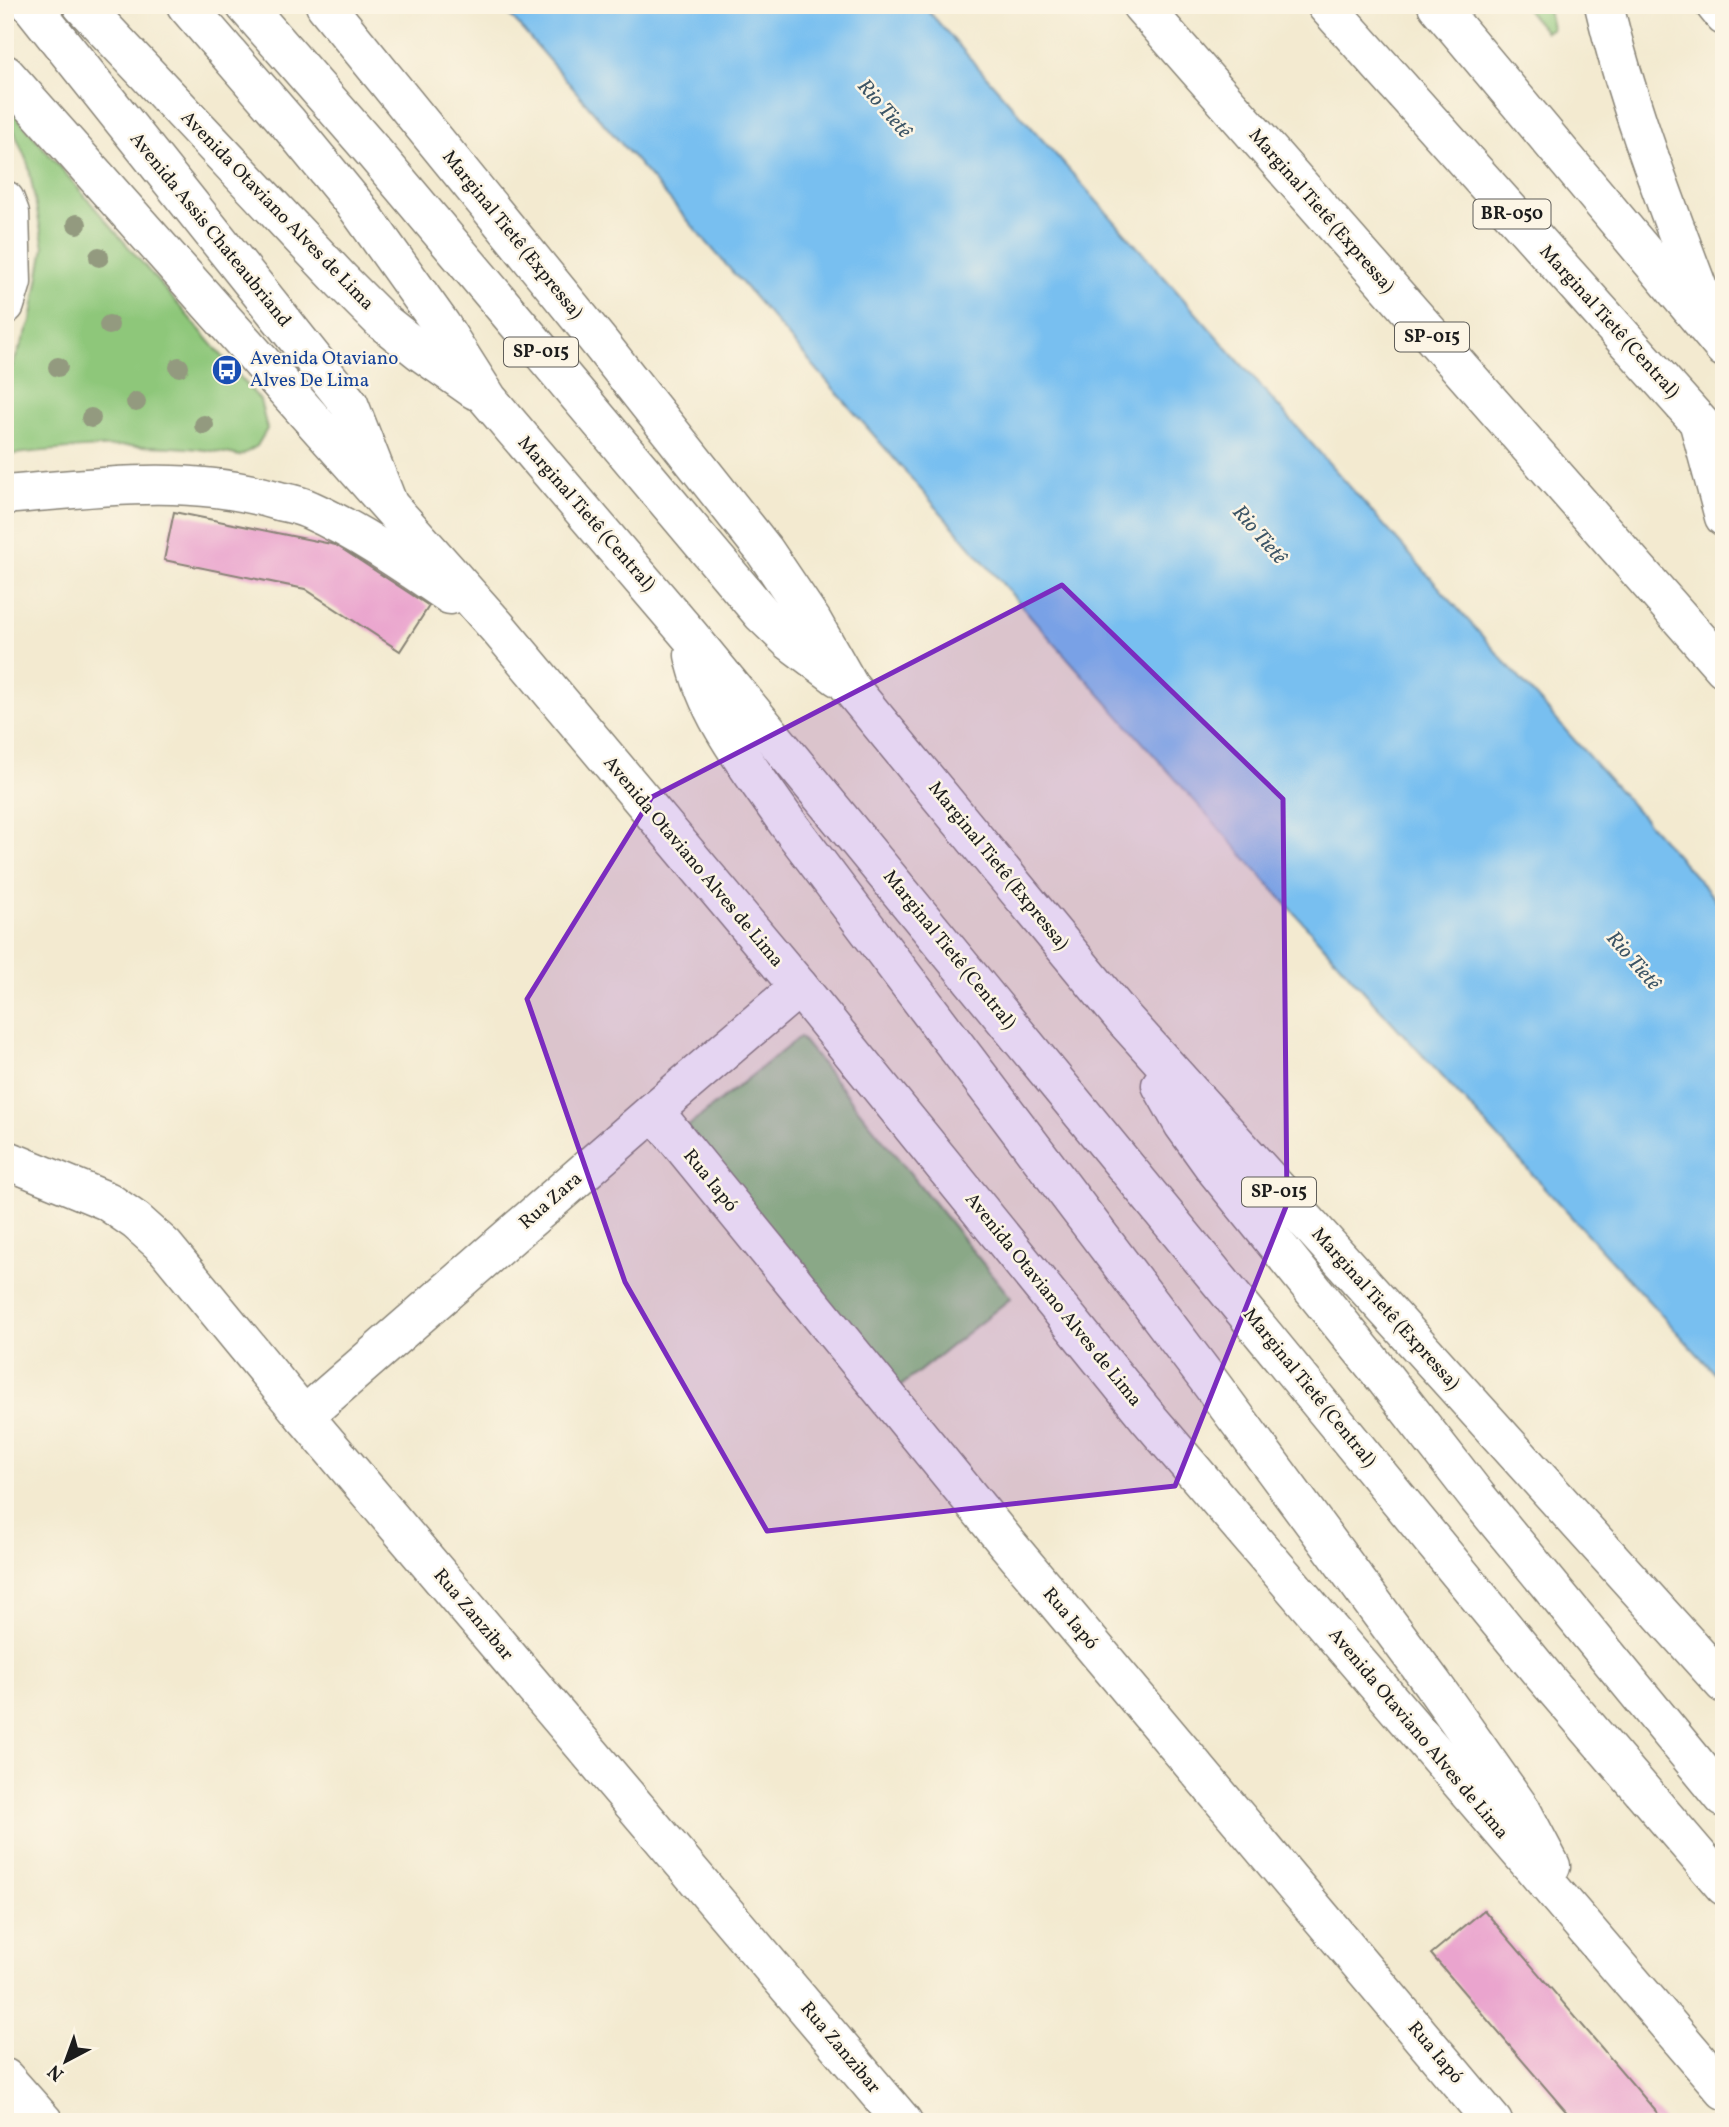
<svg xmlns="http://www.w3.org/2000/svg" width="1729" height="2127" font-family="Vollkorn,serif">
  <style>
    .green { fill: #8ec77a; stroke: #55724b; stroke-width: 2 }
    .water { fill: #78bff0; stroke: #4a6e86; stroke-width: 2 }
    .building { fill: #eaa4ce }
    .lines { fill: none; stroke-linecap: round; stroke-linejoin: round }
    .minor-casing { stroke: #888376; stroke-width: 41 }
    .major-casing { stroke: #888376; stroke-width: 41 }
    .highway-casing { stroke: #888376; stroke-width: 41 }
    .minor { stroke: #fff; stroke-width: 38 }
    .major { stroke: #fff; stroke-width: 38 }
    .highway { stroke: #fff; stroke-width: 38 }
    .tree { fill: #939a7f }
    .marked { fill: #7b2cbf; fill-opacity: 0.2; stroke: #7b2cbf; stroke-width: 5; stroke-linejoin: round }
    .labels { text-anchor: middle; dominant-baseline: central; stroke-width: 5; stroke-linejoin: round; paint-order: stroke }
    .shield { fill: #fcf5e5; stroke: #5f5d58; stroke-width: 2 }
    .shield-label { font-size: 18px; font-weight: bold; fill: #1c1c1c }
    .street-label { font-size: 19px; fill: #1c1c1c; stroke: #fcf5e5 }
    .transit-label { font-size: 19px; fill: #164399; stroke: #fcf5e5; text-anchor: start }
    .water-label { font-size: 21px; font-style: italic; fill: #3c5566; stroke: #fcf5e5 }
  </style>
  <rect width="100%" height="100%" fill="#fcf5e5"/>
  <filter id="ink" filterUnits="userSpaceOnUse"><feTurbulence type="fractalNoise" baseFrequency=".0143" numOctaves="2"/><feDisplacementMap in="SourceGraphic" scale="14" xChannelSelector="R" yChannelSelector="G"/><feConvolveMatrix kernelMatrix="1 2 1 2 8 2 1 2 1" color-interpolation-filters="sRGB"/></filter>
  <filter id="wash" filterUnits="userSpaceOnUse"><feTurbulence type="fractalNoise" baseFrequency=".00686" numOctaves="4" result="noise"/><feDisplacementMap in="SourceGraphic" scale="28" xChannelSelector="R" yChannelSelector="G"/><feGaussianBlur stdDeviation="1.57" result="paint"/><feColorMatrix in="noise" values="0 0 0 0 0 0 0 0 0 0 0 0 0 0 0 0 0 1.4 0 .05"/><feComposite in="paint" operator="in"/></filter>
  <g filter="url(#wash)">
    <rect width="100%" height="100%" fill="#f3ead0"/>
    <g class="green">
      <path d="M 1522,5 L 1547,5 L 1552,28 L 1546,32 Z"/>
      <path d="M 5,103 L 260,400 L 267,429 L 257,446 L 240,456 C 166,439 80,447 5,455 L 5,375 L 11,369 L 31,321 L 44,247 L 28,164 L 5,109 Z"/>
      <path d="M 800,1037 L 1011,1298 L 897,1389 L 686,1128 Z"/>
    </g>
    <path class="water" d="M 501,5 L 923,5 L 1724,909 L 1724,1383 L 1370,998 L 1047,635 Z"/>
    <g id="blocks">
      <g class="building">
        <path d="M 174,512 L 336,545 L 429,606 L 400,651 L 305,589 L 164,560 Z"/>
        <path d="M 1484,1910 L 1665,2122 L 1575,2122 L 1431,1954 Z"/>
      </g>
    </g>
  </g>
  <g filter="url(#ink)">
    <use href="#blocks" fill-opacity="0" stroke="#888376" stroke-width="2"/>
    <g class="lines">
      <g class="minor-casing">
        <g id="minor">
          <path d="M 1715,5 L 1724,16"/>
          <path d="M 654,1111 L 1005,1541 L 1493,2122"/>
          <path d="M 5,1159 L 107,1201 L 136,1221 L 165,1247 L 304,1416 L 903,2122"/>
          <path d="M 304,1416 L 654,1111 L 799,987"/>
          <path d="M 5,2078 L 44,2122"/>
        </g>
      </g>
      <g class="major-casing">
        <path id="major" d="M 31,5 L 349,404 L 387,501"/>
      </g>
      <g class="highway-casing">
        <g id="highway">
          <path d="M 82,5 L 342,281 L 382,321 L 421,352 L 475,390"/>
          <path d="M 186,5 L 289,124 L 357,207 L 441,325 L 488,399 L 690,636 L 1543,1675 L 1724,1886"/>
          <path d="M 245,5 L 376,155 L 762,614 L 790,641 L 838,677"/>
          <path d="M 325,5 L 600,343 L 764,550 L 812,621 L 849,686 L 1124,1019 L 1724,1684"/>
          <path d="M 1141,5 L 1724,668"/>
          <path d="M 1326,5 L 1724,450"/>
          <path d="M 1437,5 L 1724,348"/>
          <path d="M 1604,5 C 1629,111 1670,213 1708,315"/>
          <path d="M 5,74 L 498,628 L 799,987 L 1150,1420 L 1724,2090"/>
          <path d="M 5,200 L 10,213 L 12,282 L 5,305"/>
          <path d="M 1699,424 L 1724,517"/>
          <path d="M 5,495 C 97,487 189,474 279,501 C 289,503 300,505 310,510 C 359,532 406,565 450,595"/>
          <path d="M 694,655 C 707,717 751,770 786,821 L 1209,1381 L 1432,1683 L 1522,1811 L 1551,1866"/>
          <path d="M 1161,1085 L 1183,1124 L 1216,1170 L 1383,1376 L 1478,1498 L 1724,1798"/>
        </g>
      </g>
      <use href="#minor" class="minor"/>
      <use href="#major" class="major"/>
      <use href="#highway" class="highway"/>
    </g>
    <g class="tree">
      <circle cx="77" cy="224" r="10"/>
      <circle cx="99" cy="257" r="10"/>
      <circle cx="109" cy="325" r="10"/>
      <circle cx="58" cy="367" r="10"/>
      <circle cx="179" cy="367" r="10"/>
      <circle cx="136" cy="402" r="10"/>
      <circle cx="91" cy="418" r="10"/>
      <circle cx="204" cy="425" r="10"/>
    </g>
  </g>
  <path class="marked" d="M 1062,585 L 1283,799 L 1287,1204 L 1175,1486 L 767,1531 L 625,1282 L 527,999 L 652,797 Z"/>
  <defs>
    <g id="bus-disc" transform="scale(1.575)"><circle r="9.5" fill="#1a4fb4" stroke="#fcf5e5"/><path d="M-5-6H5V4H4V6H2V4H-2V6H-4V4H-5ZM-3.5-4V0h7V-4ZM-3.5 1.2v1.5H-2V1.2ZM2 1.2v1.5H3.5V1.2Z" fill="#fff"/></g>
  </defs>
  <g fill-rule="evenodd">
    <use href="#bus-disc" x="227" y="370"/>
  </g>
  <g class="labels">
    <g class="shield">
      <rect x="1473.5" y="199.5" width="77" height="29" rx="5"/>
      <rect x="1395" y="322.5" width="74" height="29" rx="5"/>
      <rect x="504" y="337.5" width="74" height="29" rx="5"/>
      <rect x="1242" y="1177.5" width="74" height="29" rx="5"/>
    </g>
    <g class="shield-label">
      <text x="1512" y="214">BR-050</text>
      <text x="1432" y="337">SP-015</text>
      <text x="541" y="352">SP-015</text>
      <text x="1279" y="1192">SP-015</text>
    </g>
    <g class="street-label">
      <text transform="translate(277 211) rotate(46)">Avenida Otaviano Alves de Lima</text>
      <text transform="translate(1321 211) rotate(49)">Marginal Tietê (Expressa)</text>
      <text transform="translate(210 230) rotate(51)">Avenida Assis Chateaubriand</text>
      <text transform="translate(512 235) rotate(51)">Marginal Tietê (Expressa)</text>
      <text transform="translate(1609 322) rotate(48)">Marginal Tietê (Central)</text>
      <text transform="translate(586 514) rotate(49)">Marginal Tietê (Central)</text>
      <text transform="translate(693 862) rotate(50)">Avenida Otaviano Alves de Lima</text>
      <text transform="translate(998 866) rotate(51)">Marginal Tietê (Expressa)</text>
      <text transform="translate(949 950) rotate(51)">Marginal Tietê (Central)</text>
      <text transform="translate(710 1181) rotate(51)">Rua Iapó</text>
      <text transform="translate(551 1201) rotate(-41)">Rua Zara</text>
      <text transform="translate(1053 1300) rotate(51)">Avenida Otaviano Alves de Lima</text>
      <text transform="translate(1385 1309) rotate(48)">Marginal Tietê (Expressa)</text>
      <text transform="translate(1309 1388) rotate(51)">Marginal Tietê (Central)</text>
      <text transform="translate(473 1615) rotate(50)">Rua Zanzibar</text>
      <text transform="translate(1070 1619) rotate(50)">Rua Iapó</text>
      <text transform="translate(1418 1734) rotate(50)">Avenida Otaviano Alves de Lima</text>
      <text transform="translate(840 2048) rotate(50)">Rua Zanzibar</text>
      <text transform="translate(1435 2053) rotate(50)">Rua Iapó</text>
    </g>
    <g class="transit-label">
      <text x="250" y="359">Avenida Otaviano<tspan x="250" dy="22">Alves De Lima</tspan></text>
    </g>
    <g class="water-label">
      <text transform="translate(884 109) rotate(49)">Rio Tietê</text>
      <text transform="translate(1259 535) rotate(49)">Rio Tietê</text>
      <text transform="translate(1633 961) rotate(49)">Rio Tietê</text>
    </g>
  </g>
  <rect width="1729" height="2127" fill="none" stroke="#fcf5e5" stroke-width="28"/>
  <g transform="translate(66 2061) rotate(221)" stroke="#fcf5e5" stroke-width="5" paint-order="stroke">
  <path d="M0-5L12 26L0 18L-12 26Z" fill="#1c1c1c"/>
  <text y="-10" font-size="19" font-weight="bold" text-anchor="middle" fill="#1c1c1c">N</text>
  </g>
</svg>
